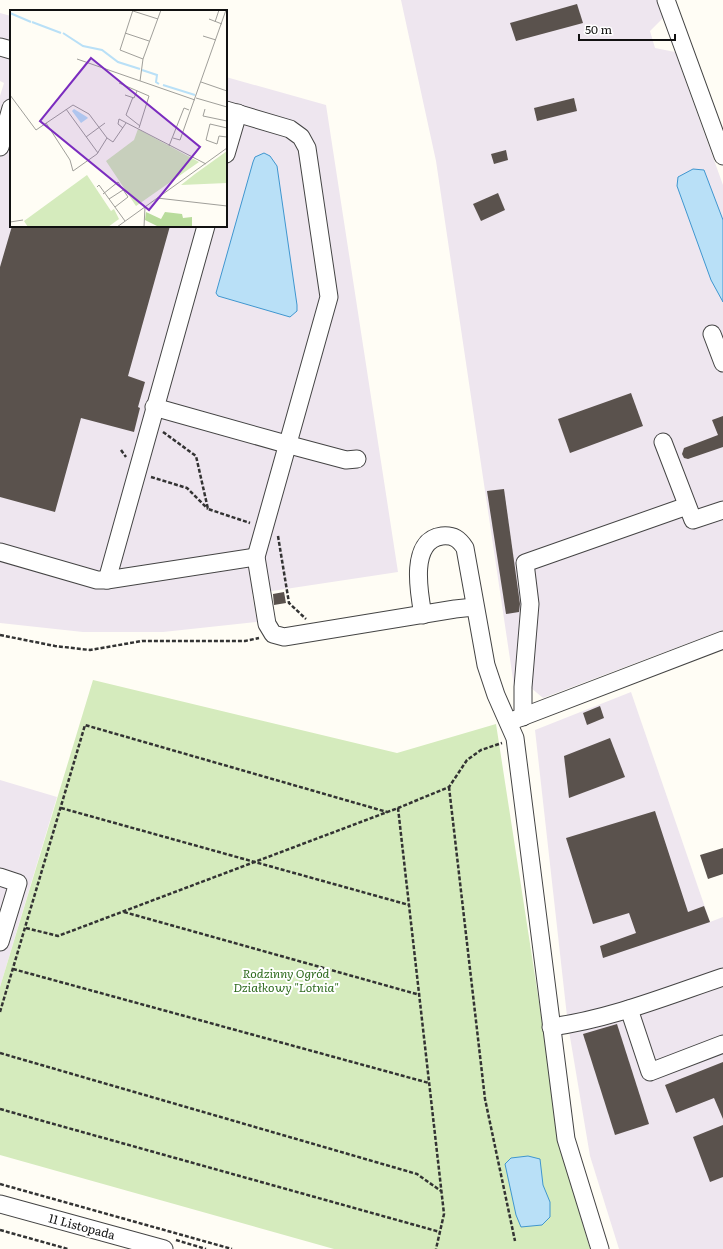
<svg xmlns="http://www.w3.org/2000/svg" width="723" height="1249" font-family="Literata,serif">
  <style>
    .industrial { fill: #eee6ef }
    .green { fill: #d5ebbd }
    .water { fill: #b9e0f7; stroke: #3f96cf }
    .building { fill: #5a524d }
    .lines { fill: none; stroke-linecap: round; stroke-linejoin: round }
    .minor-casing { stroke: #444; stroke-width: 19 }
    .path { stroke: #333; stroke-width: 2.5; stroke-dasharray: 4 2; stroke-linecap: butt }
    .minor { stroke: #fff; stroke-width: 17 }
    .labels { text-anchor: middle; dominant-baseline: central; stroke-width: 4; stroke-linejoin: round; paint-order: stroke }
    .park-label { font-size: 12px; font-style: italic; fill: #2f6b1f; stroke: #fff }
    .street-label { font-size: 12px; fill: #111; stroke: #fff }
    .inset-river { fill: none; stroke: #b9e0f7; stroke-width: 2 }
    .inset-road { fill: none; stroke: #a09f9a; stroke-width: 1 }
    .view { fill: #7b2cbf; fill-opacity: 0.15; stroke: #7b2cbf; stroke-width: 2 }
    .inset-edge { fill: none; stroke: #111; stroke-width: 2 }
  </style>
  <rect width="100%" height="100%" fill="#fffdf5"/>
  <g class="industrial">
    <path d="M 401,0 L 657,0 L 663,18 L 650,31 L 655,48 L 675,52 L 723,185 L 723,630 L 543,698 L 530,687 L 514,686 L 436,161 Z"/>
    <path d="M 0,13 L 11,16 L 11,226 L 226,226 L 226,77 L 326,105 L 398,572 L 252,594 L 257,622 L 163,632 L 83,632 L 0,623 L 0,96 L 4,83 L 0,81 Z"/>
    <path d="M 631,692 L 710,922 L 723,917 L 723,1249 L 619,1249 L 590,1156 L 568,1025 L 535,730 Z"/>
    <path d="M 0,780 L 57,797 L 0,987 Z"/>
  </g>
  <path class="green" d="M 93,680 L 397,753 L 496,724 L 563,1157 L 590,1249 L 334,1249 L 0,1155 L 0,987 Z"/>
  <g class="water">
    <path d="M 264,153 L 270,156 L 277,166 L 297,305 L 297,311 L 290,317 L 218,296 L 216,293 L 253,162 L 255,157 Z"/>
    <path d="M 693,169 L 704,170 L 723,220 L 723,302 L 711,280 L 677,186 L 678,177 Z"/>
    <path d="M 528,1156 L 540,1159 L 543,1185 L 550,1202 L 550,1217 L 542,1225 L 521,1227 L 516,1215 L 505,1164 L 511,1158 Z"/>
  </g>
  <g class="building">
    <path d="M 577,4 L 583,23 L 516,41 L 510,23 Z"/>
    <path d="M 574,98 L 577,111 L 537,121 L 534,108 Z"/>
    <path d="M 506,150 L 508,160 L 494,164 L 491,154 Z"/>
    <path d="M 498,193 L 505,210 L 481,221 L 473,204 Z"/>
    <path d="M 12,226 L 170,226 L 128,376 L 145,382 L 138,407 L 140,408 L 134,432 L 81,418 L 55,512 L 0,497 L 0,267 Z"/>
    <path d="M 631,393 L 643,426 L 570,453 L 558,419 Z"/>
    <path d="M 723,416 L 723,447 L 688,459 L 684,458 L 682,454 L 684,448 L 718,435 L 712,420 Z"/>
    <path d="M 504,489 L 520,604 L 519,612 L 506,614 L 487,491 Z"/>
    <path d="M 284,592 L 286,603 L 274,605 L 273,594 Z"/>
    <path d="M 600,706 L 604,718 L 587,725 L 583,713 Z"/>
    <path d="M 610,738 L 625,777 L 569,798 L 564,756 Z"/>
    <path d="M 655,811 L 688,912 L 704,906 L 710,922 L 603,958 L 600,946 L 636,933 L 629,913 L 593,924 L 566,838 Z"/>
    <path d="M 723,848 L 723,874 L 708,879 L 700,855 Z"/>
    <path d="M 617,1024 L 649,1124 L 615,1135 L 583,1034 Z"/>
    <path d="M 723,1062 L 723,1119 L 714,1098 L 676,1113 L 665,1085 Z"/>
    <path d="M 723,1125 L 723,1177 L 710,1182 L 693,1137 Z"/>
  </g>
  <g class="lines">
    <g class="minor-casing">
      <g id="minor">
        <path d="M 666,0 L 723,156"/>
        <path d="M 0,47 L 11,50"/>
        <path d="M 226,110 L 290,129 L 301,137 L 307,148 L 329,297 L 256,557 L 267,624 L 273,634 L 284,637 L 455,609 L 474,607"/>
        <path d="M 0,147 L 11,108"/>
        <path d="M 226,154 L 238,113"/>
        <path d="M 712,334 L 723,363"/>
        <path d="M 154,407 L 286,444 L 346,460 L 357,459"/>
        <path d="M 663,442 L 693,520 L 723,510"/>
        <path d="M 0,552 L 97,580 L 107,580 L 256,557"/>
        <path d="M 107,580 L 206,226"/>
        <path d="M 423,615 C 419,593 409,540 442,536 C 454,535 459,539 465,548 L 486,665 L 496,695 L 515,738 L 566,1139 L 600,1249"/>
        <path d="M 523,717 L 523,687 L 530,604 L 525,563 L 687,506"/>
        <path d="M 514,720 L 723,640"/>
        <path d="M 0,877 L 18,883 L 0,942"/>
        <path d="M 629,1009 L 650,1072 L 723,1044"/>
        <path d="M 551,1027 C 610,1019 667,996 723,977"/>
        <path d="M 0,1204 L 164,1249"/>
      </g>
    </g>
    <g class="path">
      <path d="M 163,432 L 196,456 L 208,509 L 250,523"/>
      <path d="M 121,450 L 126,457"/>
      <path d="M 151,477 L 187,488 L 208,509"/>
      <path d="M 278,536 L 289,603 L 306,619"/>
      <path d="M 0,635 L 55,646 L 90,650 L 142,641 L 245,641 L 259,638"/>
      <path d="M 449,787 L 485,1099 L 515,1241"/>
      <path d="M 61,808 L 409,905"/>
      <path d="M 398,808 L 444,1214 L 436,1249"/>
      <path d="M 124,912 L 420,995"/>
      <path d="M 26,928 L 58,936 L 398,808 L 449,787 L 467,760 L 481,750 L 502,743"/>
      <path d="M 13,969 L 429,1083"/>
      <path d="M 0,1012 L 85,725 L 387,812"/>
      <path d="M 0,1053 L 417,1174 L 441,1191"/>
      <path d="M 0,1109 L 440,1232"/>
      <path d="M 0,1184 L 232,1249"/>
      <path d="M 0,1230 L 68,1249"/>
      <path d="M 176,1240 L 206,1249"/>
    </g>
    <use href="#minor" class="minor"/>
  </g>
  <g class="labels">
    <g class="park-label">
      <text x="286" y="973">Rodzinny Ogród<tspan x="286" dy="14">Działkowy "Lotnia"</tspan></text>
    </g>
    <g class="street-label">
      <text transform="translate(82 1226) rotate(15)">11 Listopada</text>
    </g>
  </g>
  <g transform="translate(10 10)">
    <rect width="217" height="217" fill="#fffdf5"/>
    <path d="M 128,119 L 189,152 L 126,196 L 96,151 L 124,130 ZM 217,141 L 217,173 L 171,175 L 185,164 ZM 77,165 L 101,201 L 104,199 L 109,209 L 98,217 L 18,217 L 14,211 Z" fill="#d5ebbd"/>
    <path d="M 136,202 L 151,209 L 155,202 L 172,204 L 173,208 L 182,207 L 182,217 L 149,217 L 135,210 Z" fill="#b9dc9c"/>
    <path d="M 64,99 L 77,107 L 78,108 L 71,113 L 62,101 Z" fill="#b9e0f7"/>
    <path class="inset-river" d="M 0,3 L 21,12M 22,12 L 51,23M 53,23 L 73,36 L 92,40 L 108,52 L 130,59M 132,60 L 147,65 L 146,72 L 149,74M 153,75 L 185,85"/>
    <path class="inset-road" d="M 123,0 L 110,40 L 133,49M 123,1 L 148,9M 199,9 L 212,14M 205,12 L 209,0M 115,23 L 139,31M 193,26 L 206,30M 67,49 L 185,90M 130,71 L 133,49 L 151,0M 191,72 L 217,81M 109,73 L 139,86 L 129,118M 0,85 L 26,120 L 63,95 L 79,104 L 97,128 L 103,132 L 116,113M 115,85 L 124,88 L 127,81M 123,87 L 116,105 L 130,116M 186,88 L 217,97M 56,99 L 88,143M 195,99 L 193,106 L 217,111M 36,113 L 60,150 L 63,161 L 87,144 L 97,128M 113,118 L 108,114 L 109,109 L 196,154M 217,118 L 200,114 L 196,130 L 207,134 L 209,126 L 217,127M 76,127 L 95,113M 163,128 L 170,130 L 216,0M 159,136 L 174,98 L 179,100M 87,177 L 89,175 L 115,211M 93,184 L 108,172 L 118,187 L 105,197M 147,188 L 217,196M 99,189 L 113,180M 0,212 L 13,210M 107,217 L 217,138M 134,217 L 135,197"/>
    <path class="view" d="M 81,48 L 190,137 L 139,200 L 30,111 Z"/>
    <rect width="217" height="217" class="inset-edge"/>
  </g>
  <path d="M579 34v6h96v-6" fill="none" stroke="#111111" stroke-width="2"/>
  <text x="585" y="34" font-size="12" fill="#111111" stroke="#ffffff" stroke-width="3" paint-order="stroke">50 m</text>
</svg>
